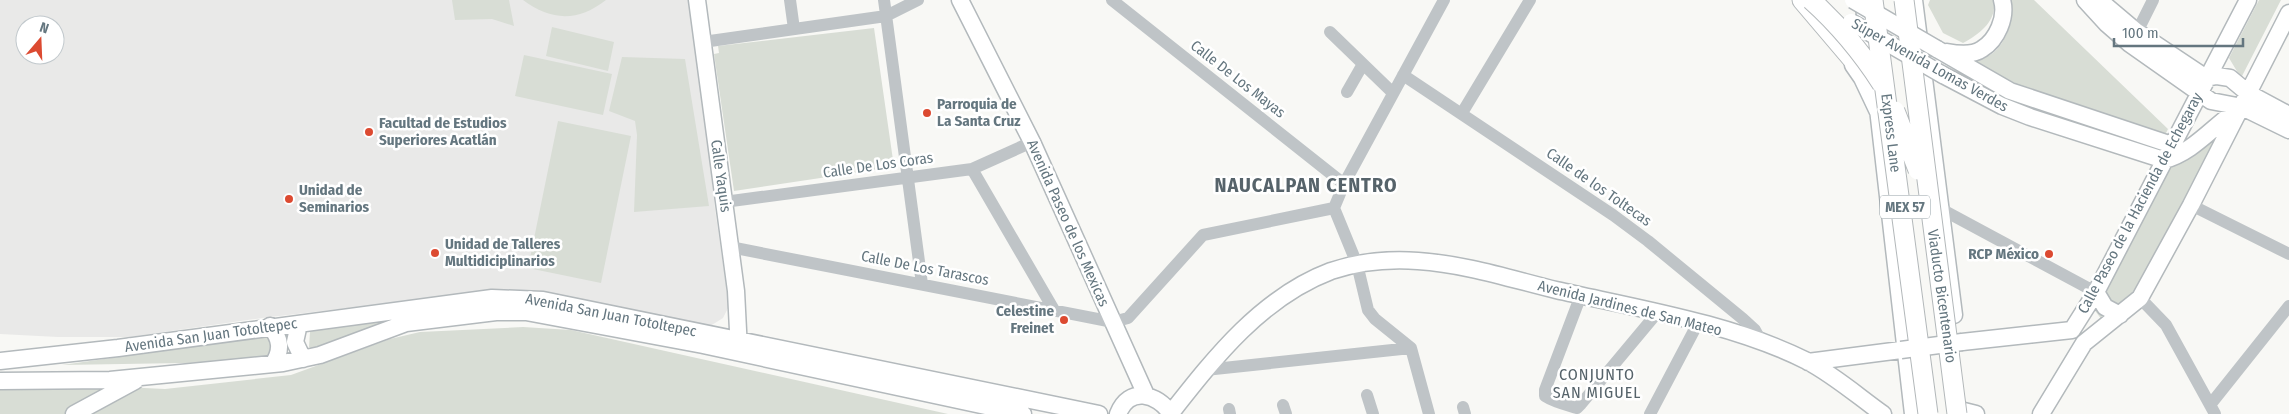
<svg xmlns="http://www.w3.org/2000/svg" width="2289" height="414" viewBox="0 0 2289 414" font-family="'Fira Sans Condensed',sans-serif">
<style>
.built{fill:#e9e9e8;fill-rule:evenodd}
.green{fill:#d8ddd5}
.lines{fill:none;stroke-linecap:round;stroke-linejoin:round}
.major-casing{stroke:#b3b9bc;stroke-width:19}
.highway-casing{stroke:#b3b8ba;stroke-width:21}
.minor{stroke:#bfc4c7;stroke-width:12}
.major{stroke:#fff;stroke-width:16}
.highway{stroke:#fff;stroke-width:19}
.major-bridge-casing{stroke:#b3b9bc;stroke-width:19;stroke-linecap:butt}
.highway-bridge-casing{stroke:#b3b8ba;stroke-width:21;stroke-linecap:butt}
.major-bridge{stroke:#fff;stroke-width:16}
.highway-bridge{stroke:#fff;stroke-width:19}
.poi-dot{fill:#dc4a31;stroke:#fff;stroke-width:2}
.labels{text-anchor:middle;stroke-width:5;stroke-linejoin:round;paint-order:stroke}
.shield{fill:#fff;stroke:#929fa5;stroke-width:1}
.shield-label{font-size:14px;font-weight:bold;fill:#64767f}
.street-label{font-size:15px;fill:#64767f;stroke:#fff}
.poi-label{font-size:15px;font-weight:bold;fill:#64767f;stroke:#fff;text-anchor:start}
.neighbourhood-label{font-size:16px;letter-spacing:1px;fill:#56636a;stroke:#fff}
.district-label{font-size:20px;font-weight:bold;letter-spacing:1px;fill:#56636a;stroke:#fff}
</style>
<rect width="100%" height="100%" fill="#f8f8f5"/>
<path class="built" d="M 0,0 L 692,0 L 715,209 L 729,306 L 723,318 L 707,328 L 485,292 L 262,318 L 129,337 L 58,337 L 0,334 ZM 25,25 L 55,25 L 55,55 L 25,55 Z"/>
<path class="green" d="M 452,0 L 509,0 L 514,26 L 492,19 L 455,20 Z
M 523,0 L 606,0 C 578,22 551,21 523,0 Z
M 1930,0 L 1994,0 C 1997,21 1980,34 1963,43 L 1943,33 L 1928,5 Z
M 2010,0 L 2034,0 L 2168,129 L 2165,135 L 2127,121 L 2108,118 L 2044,98 L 1984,69 L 1971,59 C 2001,63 2016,23 2010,0 Z
M 2259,0 L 2281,0 L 2241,78 L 2229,58 Z
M 552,27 L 614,42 L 608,71 L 546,56 Z
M 874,28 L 894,167 L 734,191 L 714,54 L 719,53 L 718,46 Z
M 524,55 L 612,74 L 603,115 L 515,96 Z
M 622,57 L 685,59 L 709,206 L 634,212 L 637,135 L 635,121 L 609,111 Z
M 558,121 L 631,136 L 601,283 L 528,268 Z
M 2218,138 L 2135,300 L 2105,324 L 2093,308 L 2167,169 Z
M 462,306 L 317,352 L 309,347 L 310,332 L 317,328 Z
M 523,327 L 571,330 L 948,414 L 0,414 L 0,381 L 165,389 L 291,375 L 390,339 L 420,332 Z
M 249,335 L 267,337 L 273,342 L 270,357 L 244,362 L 62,365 L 202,345 Z"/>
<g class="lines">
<g class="major-casing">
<path id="major" d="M 697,0 L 736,291 L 739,350
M 960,0 L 1032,142 L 1146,395
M 1863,0 L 1873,72
M 1914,0 L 1954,315
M 2085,0 L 2107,24 L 2130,44 L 2211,101 L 2242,107 L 2289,130
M 2099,0 L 2137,32 L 2206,78 L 2217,76 L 2230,78 L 2248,93 L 2289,115
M 1937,49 L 2010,91 L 2172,145
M 1947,52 C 1958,54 1972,56 1982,49 C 1997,40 2007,17 2002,0
M 1853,65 L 1862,78 L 1880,116
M 1943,75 L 2002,106 L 2030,117 L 2164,160 C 2193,153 2215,124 2240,108
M 1878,109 L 1913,414
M 2096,292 L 2105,307 L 2120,315
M 299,324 L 295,342 L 303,359
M 270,326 C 281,339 282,350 273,364
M 2072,330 L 2096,292 L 2248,0
M 1962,342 L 2072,330
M 0,361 L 118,348 L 492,298 L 543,300 L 1099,414
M 1808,362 L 1901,350
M 0,381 L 110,380 L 283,363 L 320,355 L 406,323 L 496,312 L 526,312 L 703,345 L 1023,414
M 1964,411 L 1976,414
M 1171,413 C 1215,357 1262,297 1331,271 C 1358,262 1390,259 1418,261 C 1465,264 1511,279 1556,290 C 1636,308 1734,324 1807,361 C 1834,375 1859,397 1883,414
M 74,414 L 135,381
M 1118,414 C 1129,386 1157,393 1171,414
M 2041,414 L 2084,343 L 2140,298 L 2191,205 L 2289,13"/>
</g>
<g class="highway-casing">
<path id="highway" d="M 1802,0 L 1864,73"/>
</g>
<path class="minor" d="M 790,0 L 794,29
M 884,0 L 922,284
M 1112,0 L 1344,184
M 1330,32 L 1393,93
M 2137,32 L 2153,0
M 703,42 L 886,16 L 918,0
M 1403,75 L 1613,215 L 1648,241 L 1743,319 L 1755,330 L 1762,343
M 1347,92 L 1363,64
M 1462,113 L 1530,0
M 972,169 L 1054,310
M 724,202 L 972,169 L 1032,142
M 2191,205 L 2289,254
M 1941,209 L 2088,288 L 2098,288
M 730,247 L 1113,322 L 1128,318 L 1203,235 L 1334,208
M 1581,295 L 1545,390 L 1545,396 C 1554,402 1567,405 1577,408 L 1581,404 L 1657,313
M 2140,298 L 2166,325 L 2215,414
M 1205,370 L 1411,348
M 1367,395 L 1373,414
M 1283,405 L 1286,414
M 2210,405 L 2289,306
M 1463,407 L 1465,414
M 1229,409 L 1230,414
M 1429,414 L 1411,348 L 1375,319 L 1368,310 L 1357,264 L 1334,208 L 1344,184 L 1444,0
M 1650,414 L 1698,323"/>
<use href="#major" class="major"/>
<use href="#highway" class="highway"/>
<g class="major-bridge-casing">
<path id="major-bridge" d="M 1853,0 L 1937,49
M 1851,22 L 1943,75
M 1901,350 L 1962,342"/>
</g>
<g class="highway-bridge-casing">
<path id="highway-bridge" d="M 1811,0 C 1839,25 1862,53 1882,84
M 1873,0 L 1928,414
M 1904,0 L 1957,414
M 1895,111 L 1918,170"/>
</g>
<use href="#major-bridge" class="major-bridge"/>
<use href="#highway-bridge" class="highway-bridge"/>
</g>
<g class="poi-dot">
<circle cx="927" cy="113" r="5"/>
<circle cx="369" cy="132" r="5"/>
<circle cx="289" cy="199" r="5"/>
<circle cx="435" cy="253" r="5"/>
<circle cx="2049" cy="254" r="5"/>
<circle cx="1064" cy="320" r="5"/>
</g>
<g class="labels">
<rect class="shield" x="1880" y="195.5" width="50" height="23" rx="4"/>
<g class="shield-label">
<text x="1905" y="212">MEX 57</text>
</g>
<g class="street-label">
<text transform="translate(1930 65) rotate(29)" y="5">Súper Avenida Lomas Verdes</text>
<text transform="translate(1238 79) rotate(38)" y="5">Calle De Los Mayas</text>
<text transform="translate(1891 133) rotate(83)" y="5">Express Lane</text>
<text transform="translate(878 165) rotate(-8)" y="5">Calle De Los Coras</text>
<text transform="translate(721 176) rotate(82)" y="5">Calle Yaquis</text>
<text transform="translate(1599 187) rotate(35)" y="5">Calle de los Toltecas</text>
<text transform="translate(2140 203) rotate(-62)" y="5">Calle Paseo de la Hacienda de Echegaray</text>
<text transform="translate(1068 223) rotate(66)" y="5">Avenida Paseo de los Mexicas</text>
<text transform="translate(925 268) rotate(11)" y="5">Calle De Los Tarascos</text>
<text transform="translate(1942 296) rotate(82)" y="5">Viaducto Bicentenario</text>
<text transform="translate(1630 308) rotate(14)" y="5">Avenida Jardines de San Mateo</text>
<text transform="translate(611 315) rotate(11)" y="5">Avenida San Juan Totoltepec</text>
<text transform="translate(211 335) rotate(-8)" y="5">Avenida San Juan Totoltepec</text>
</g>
<g class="poi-label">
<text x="937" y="109">Parroquia de<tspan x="937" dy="17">La Santa Cruz</tspan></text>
<text x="379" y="128">Facultad de Estudios<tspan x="379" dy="17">Superiores Acatlán</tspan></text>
<text x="299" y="195">Unidad de<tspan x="299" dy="17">Seminarios</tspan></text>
<text x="445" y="249">Unidad de Talleres<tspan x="445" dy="17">Multidiciplinarios</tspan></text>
<text x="2039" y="259" text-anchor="end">RCP México</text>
<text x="1054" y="316" text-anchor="end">Celestine<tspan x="1054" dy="17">Freinet</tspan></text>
</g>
<g class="neighbourhood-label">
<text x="1597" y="380">CONJUNTO<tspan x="1597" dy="18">SAN MIGUEL</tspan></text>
</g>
<g class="district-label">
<text x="1306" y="192">NAUCALPAN CENTRO</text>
</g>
</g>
<g transform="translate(40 40) rotate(19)"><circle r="24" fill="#ffffff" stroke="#c1c8cc"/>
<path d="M0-4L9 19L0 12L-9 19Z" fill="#dc4a31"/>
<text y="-8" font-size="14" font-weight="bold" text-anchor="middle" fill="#64767f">N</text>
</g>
<path d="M2114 38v8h129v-8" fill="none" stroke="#64767f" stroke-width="2.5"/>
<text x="2122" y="38" font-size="15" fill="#64767f" stroke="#ffffff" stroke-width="4" paint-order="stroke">100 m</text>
</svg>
